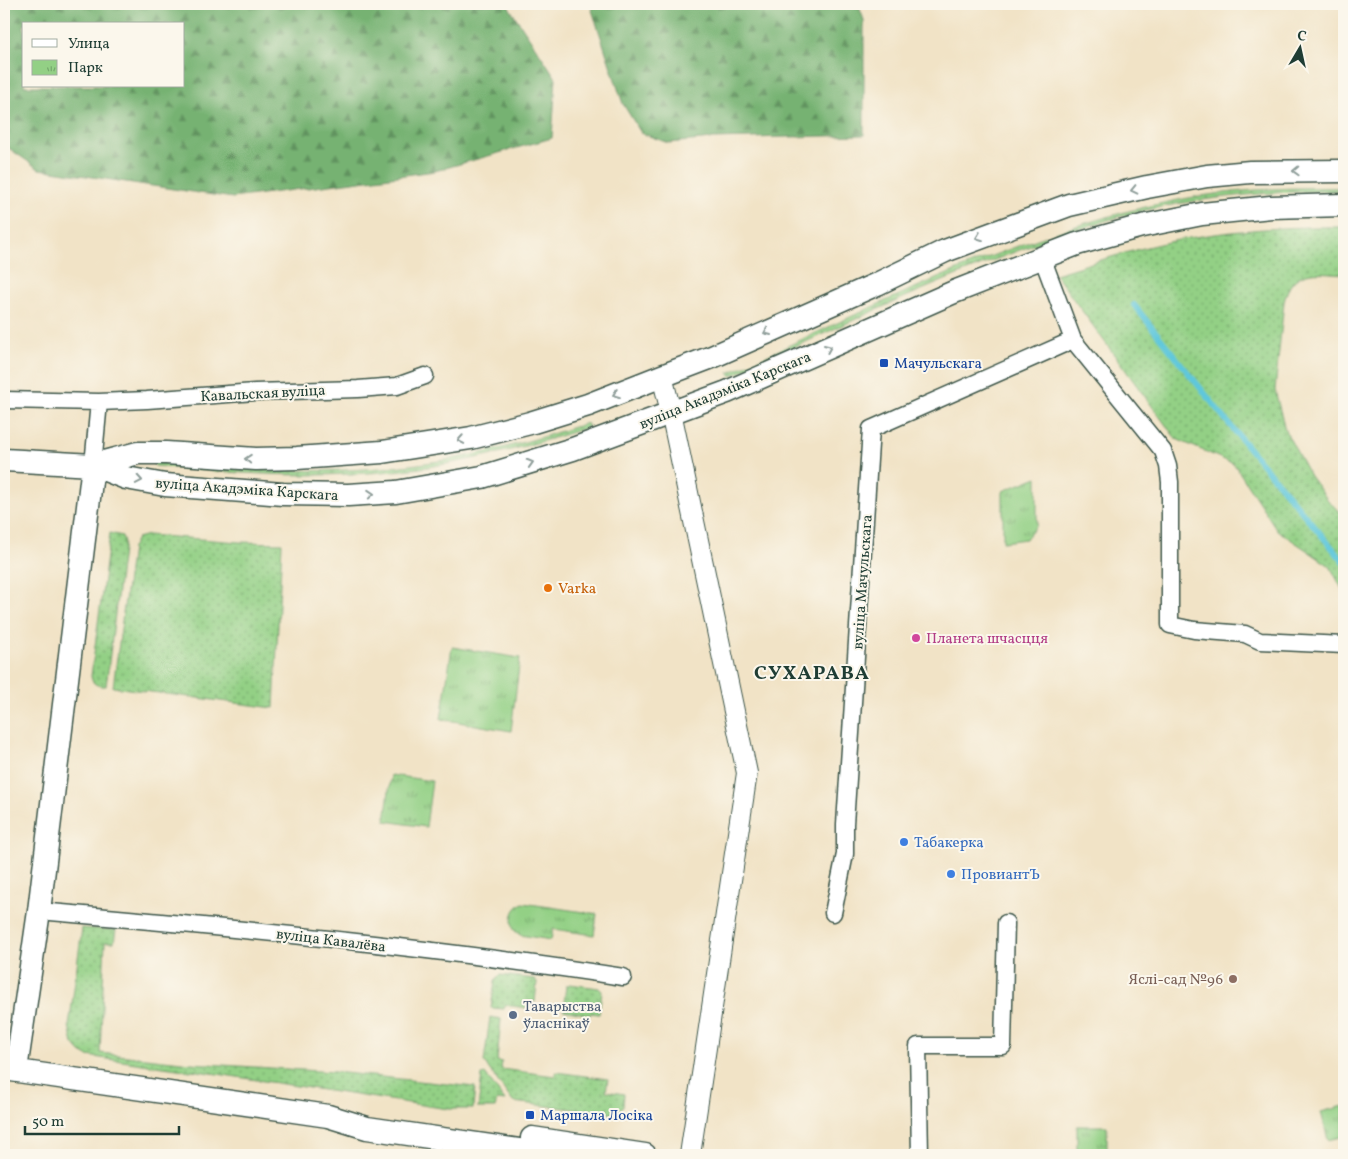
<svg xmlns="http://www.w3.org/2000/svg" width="1348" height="1159" viewBox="0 0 1348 1159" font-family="Vollkorn,serif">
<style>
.grass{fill:url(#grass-dots);stroke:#59865c}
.forest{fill:url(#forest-firs);stroke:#4a7853;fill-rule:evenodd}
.park{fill:url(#park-tufts);stroke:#59865c}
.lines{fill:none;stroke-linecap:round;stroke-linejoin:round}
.stream{stroke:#5fc7db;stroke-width:6}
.minor-casing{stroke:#3e564a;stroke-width:19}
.tertiary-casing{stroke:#3e564a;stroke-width:22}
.secondary-casing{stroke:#3e564a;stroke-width:25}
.minor{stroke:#fff;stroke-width:16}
.tertiary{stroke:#fff;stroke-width:20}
.secondary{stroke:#fff;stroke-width:22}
.oneway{stroke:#8f9e9a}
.transit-dot{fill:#1a4fb4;stroke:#fbf7ec;stroke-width:2}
.food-dot{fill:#e8710a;stroke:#fbf7ec;stroke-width:2}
.hotel-dot{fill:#d1479c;stroke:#fbf7ec;stroke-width:2}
.shop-dot{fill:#3f7fe0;stroke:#fbf7ec;stroke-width:2}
.education-dot{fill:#8d6e63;stroke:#fbf7ec;stroke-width:2}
.service-dot{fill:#5c6f8a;stroke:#fbf7ec;stroke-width:2}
.labels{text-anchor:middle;stroke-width:4;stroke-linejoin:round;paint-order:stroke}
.transit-label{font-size:15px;fill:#164399;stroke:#fbf7ec;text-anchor:start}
.street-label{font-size:15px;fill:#1f3d34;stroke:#fbf7ec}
.food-label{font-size:15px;fill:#c56008;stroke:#fbf7ec;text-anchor:start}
.hotel-label{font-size:15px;fill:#b23c85;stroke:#fbf7ec;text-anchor:start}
.shop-label{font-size:15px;fill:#366cbe;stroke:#fbf7ec;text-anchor:start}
.education-label{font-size:15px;fill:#785e54;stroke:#fbf7ec;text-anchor:end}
.service-label{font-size:15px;fill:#4e5e75;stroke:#fbf7ec;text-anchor:start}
.district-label{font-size:20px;font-weight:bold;letter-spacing:1px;fill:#1f3d34;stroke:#fbf7ec}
</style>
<defs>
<pattern id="grass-dots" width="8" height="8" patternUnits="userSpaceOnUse" patternTransform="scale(1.25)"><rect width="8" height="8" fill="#93d085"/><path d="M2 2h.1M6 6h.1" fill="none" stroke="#77aa6e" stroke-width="1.8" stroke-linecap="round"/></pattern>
<pattern id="forest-firs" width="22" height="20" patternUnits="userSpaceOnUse" patternTransform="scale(1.25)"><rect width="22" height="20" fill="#76b272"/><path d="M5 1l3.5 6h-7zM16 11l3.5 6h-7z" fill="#60925e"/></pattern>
<pattern id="park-tufts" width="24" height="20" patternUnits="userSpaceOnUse" patternTransform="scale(1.25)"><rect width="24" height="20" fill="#93d085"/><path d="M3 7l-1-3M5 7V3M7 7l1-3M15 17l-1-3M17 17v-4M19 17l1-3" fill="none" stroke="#77aa6e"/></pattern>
</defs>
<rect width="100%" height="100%" fill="#fbf7ec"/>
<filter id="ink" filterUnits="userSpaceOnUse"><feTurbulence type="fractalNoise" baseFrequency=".02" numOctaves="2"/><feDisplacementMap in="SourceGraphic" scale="10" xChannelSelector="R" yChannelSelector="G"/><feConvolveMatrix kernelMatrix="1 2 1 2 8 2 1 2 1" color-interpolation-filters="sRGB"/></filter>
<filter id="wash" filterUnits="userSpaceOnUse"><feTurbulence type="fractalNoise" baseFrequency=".0096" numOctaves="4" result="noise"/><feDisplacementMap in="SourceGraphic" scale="20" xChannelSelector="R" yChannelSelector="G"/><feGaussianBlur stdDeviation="1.12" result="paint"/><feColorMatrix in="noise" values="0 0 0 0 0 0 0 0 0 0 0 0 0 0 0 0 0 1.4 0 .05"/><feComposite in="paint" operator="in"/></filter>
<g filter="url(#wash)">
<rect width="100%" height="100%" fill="#f1e3c6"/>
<path class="grass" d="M 1344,188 L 1344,191 C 1275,191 1206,196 1138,212 C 1086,225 1036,243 987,263 C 900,297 816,338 731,376 L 729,373 C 879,305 1038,222 1201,196 C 1248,189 1297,187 1344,188 Z
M 1344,227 L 1344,274 C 1315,272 1292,267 1284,302 L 1275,390 L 1285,430 L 1310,476 L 1327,499 L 1344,517 L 1344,593 L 1330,566 L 1277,530 L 1234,464 L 1176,439 L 1055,274 C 1085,265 1116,255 1147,247 C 1210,231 1279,226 1344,227 Z
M 587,423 L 589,427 C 536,444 482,459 427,467 C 337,480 245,475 155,466 L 152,463 L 153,462 C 244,470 335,476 426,463 C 480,456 535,440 587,423 Z
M 110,533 L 122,536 L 124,542 L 106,686 C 98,686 92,685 91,676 Z
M 148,535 L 239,542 L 282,543 L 274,708 L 113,687 L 132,548 L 137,538 Z
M 82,928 L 116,930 L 114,942 L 105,942 L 100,1053 L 191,1063 L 335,1072 L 475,1087 L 473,1109 L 448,1109 L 191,1070 L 191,1071 L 87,1056 L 80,1052 L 73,1044 L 69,1026 Z
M 500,975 L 535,979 L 537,983 L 535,1002 L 528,1001 L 527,1008 L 505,1005 L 504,1009 L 491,1008 L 495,981 Z
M 570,984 L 599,988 L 602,991 L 599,1014 L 591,1013 L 590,1015 L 563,1010 L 566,986 Z
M 490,1017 L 501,1019 L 497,1061 L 502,1062 L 501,1069 L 555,1076 L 556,1072 L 608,1079 L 606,1091 L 624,1094 L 623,1107 L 615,1114 L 513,1102 L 484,1062 Z
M 485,1074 L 505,1101 L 497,1100 L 495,1108 L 478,1108 L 482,1075 Z"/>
<path class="forest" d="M 4,4 L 507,4 L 556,78 L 552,138 L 435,171 L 233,198 L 39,169 L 4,145 ZM 24,24 L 184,24 L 184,86 L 24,86 Z
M 590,4 L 858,4 L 864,20 L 864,135 L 713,139 L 668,143 L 641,133 L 623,104 Z"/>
<path class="park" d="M 1037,477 L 1037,525 L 1026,539 L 1003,542 L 1003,491 Z
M 452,647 L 520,658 L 511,731 L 441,719 Z
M 391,775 L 432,781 L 426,827 L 385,821 Z
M 523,903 L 597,914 L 594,935 L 553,929 L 551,940 L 520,935 L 514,930 C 510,920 512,908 523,903 Z
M 1344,1106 L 1344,1136 L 1328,1140 L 1321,1112 Z
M 1077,1126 L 1107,1126 L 1107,1155 L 1077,1155 Z"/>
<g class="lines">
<path class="stream" d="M 1134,305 L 1242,440 L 1344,562"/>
</g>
</g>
<g filter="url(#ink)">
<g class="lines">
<g class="minor-casing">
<path id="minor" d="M 1042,257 L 1073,340 L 1163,451 L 1168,466 L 1170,482 L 1170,625 L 1194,630 L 1245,634 L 1260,641 L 1344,645
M 4,400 L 99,402 L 147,400 L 255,392 L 358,389 L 397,386 L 425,376
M 93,465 L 99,402
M 39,911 C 234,928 429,947 623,977
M 833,913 L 845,854 L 845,824 L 871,429 L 1073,340
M 920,1155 L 918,1046 L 1003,1046 L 1006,923"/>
</g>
<g class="tertiary-casing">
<path id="tertiary" d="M 662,376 L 671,412 L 747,773 L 690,1155"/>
</g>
<g class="secondary-casing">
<path id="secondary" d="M 4,460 L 93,465 L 138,453 L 166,453 L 256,459 L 297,458 L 382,452 L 471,438 L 530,423 L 588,405 L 662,376 L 712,357 L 877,284 L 945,251 L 1069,205 L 1147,187 L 1207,176 L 1250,172 L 1344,171
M 93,465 L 126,478 L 165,485 L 283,494 L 348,495 L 396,492 L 482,477 L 573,449 L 727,392 L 954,292 L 1077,244 L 1142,226 L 1202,214 L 1271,207 L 1344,205
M 4,1069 L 328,1116 L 367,1128 L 554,1155
M 16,1070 L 39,911 L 93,465
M 532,1138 L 645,1155"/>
</g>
<use href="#minor" class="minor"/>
<use href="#tertiary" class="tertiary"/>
<use href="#secondary" class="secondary"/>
</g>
<defs><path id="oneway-chevron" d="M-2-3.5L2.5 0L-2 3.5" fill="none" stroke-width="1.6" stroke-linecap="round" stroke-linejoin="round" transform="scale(1.25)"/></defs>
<g class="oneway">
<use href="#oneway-chevron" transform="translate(1296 171) rotate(178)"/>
<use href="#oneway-chevron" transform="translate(1134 190) rotate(167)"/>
<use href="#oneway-chevron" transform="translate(979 237) rotate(159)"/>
<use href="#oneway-chevron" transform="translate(767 332) rotate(156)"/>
<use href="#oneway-chevron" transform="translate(828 348) rotate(-23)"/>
<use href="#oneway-chevron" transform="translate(616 394) rotate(159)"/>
<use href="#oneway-chevron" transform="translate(461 440) rotate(170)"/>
<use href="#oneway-chevron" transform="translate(248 459) rotate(-176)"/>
<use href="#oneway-chevron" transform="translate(530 463) rotate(-17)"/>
<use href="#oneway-chevron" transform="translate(139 480) rotate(10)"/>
<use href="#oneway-chevron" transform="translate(371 494) rotate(-4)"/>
</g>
</g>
<g class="transit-dot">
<rect x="879" y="358" width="10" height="10" rx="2.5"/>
<rect x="525" y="1110" width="10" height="10" rx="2.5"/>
</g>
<circle class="food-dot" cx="548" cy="588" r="5"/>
<circle class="hotel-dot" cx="916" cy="638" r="5"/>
<g class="shop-dot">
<circle cx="904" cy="842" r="5"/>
<circle cx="951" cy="874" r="5"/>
</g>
<circle class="education-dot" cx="1233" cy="979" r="5"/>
<circle class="service-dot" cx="513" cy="1015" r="5"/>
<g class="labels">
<g class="transit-label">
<text x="894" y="368">Мачульскага</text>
<text x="540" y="1120">Маршала Лосіка</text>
</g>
<g class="street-label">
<text transform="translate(725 390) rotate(-22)" y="5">вуліца Акадэміка Карскага</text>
<text transform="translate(263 393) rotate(-3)" y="5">Кавальская вуліца</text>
<text transform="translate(247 489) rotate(4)" y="5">вуліца Акадэміка Карскага</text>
<text transform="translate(862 582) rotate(-86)" y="5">вуліца Мачульскага</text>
<text transform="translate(331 940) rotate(7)" y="5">вуліца Кавалёва</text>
</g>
<g class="food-label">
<text x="558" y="593">Varka</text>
</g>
<g class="hotel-label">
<text x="926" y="643">Планета шчасцця</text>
</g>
<g class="shop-label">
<text x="914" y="847">Табакерка</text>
<text x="961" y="879">ПровиантЪ</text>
</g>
<g class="education-label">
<text x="1223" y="984">Яслі-сад №96</text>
</g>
<g class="service-label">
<text x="523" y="1011">Таварыства<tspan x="523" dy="17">ўласнікаў</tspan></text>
</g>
<g class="district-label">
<text x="812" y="679">СУХАРАВА</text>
</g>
</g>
<rect width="1348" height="1159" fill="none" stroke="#fbf7ec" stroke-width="20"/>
<rect x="22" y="22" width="162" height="65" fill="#fbf7ec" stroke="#a3ada2"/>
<rect x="32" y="39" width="25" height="8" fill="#ffffff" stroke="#a3ada2"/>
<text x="68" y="48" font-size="15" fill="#1f3d34">Улица</text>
<rect x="32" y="60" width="25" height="15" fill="url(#park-tufts)" stroke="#a3ada2"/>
<text x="68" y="72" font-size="15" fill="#1f3d34">Парк</text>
<g transform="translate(1300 48) rotate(9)" stroke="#fbf7ec" stroke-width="4" paint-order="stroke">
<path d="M0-4L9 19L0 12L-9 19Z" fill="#1f3d34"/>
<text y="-8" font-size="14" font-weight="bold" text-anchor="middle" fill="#1f3d34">С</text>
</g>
<path d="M25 1126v8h154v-8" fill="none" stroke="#1f3d34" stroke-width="2.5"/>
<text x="32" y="1126" font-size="15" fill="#1f3d34" stroke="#fbf7ec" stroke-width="4" paint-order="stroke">50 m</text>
</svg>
